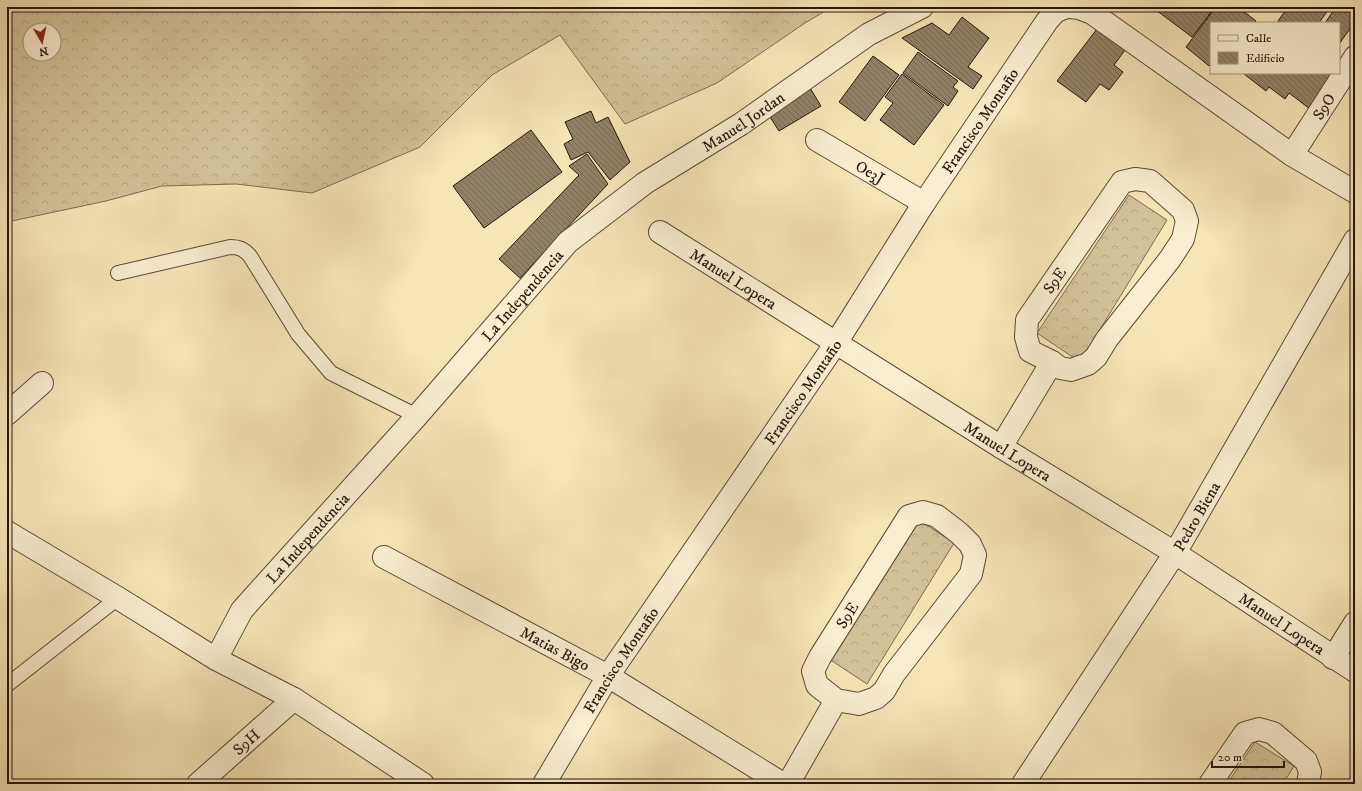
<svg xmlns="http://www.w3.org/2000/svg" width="1362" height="791" viewBox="0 0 1362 791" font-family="'IM FELL DW Pica',serif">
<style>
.forest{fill:url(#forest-crowns);stroke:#7e6b53;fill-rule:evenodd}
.building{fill:url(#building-back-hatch);stroke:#27150c}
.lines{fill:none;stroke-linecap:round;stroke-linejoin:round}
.service-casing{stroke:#5b4937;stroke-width:16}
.minor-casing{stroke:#5b4937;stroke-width:24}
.service{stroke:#faedd0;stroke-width:14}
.minor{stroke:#faedd0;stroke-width:22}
.labels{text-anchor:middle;stroke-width:3;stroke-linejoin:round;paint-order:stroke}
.street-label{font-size:16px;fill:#27150c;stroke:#faedd0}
</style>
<defs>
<pattern id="forest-crowns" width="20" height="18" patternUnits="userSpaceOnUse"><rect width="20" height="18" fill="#d4c19a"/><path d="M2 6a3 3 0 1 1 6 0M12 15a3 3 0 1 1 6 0" fill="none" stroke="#b6a584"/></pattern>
<pattern id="building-back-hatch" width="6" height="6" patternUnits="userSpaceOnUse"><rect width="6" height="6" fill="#938165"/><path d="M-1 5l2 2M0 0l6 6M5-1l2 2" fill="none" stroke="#786852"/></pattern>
</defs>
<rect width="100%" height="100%" fill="#f7e4b7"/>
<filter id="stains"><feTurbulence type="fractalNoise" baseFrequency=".005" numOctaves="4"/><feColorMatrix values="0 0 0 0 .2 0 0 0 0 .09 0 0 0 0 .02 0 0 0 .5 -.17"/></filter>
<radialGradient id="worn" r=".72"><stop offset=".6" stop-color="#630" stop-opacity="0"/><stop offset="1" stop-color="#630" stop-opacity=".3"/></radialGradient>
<path class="forest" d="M 7,7 L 832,7 L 805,23 L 717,83 L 625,124 L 560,35 L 492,75 L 420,147 L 312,193 L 236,184 L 162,186 L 106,201 L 7,222 ZM 30,30 L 54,30 L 54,54 L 30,54 Z
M 1129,195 L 1167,220 L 1080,362 L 1037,333 Z
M 916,518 L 954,543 L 867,684 L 823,655 Z
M 1255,742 L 1294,766 L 1283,784 L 1227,784 Z"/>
<path class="building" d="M 1158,7 L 1215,7 L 1192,37 L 1156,10 Z
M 1216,7 L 1238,7 L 1256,21 L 1254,23 L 1211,23 L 1211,63 L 1209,66 L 1186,47 Z
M 1288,7 L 1330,7 L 1319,23 L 1281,23 L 1278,21 Z
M 1336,7 L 1345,7 L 1355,14 L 1355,22 L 1339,44 L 1339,23 L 1325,23 Z
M 962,17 L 989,38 L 968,67 L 982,76 L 973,89 L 902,38 L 932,23 L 949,35 Z
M 1097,29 L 1125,50 L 1114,65 L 1123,72 L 1109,90 L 1100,84 L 1086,102 L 1057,81 Z
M 918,52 L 958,81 L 953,87 L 958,91 L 948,106 L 903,73 Z
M 873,56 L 899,75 L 865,121 L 839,102 Z
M 1245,73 L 1335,73 L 1310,109 L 1289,93 L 1285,99 L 1269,87 L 1266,91 L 1244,74 Z
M 902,74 L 944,105 L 914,145 L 880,120 L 893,103 L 885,97 Z
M 810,88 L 821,106 L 779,131 L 768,114 Z
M 591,111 L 596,123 L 608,117 L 630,162 L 610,180 L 588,152 L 571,160 L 564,144 L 573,139 L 565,122 Z
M 531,130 L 562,172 L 484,228 L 453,186 Z
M 587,154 L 608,184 L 520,278 L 499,259 L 579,175 L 569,166 Z"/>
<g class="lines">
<g class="service-casing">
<path id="service" d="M 118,273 L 230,247 C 239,247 244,249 250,256 L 298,334 L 331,373 L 417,416
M 7,685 L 118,598"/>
</g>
<g class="minor-casing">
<g id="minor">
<path d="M 1070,7 L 1079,8 L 1092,13 L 1292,155 L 1355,192"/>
<path id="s1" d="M 817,140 L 924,203"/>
<path id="s2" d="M 1292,155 L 1355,57"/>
<path d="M 1135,179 L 1150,181 L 1183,210 L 1187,221 L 1183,239 L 1170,259 L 1107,339 L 1096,357 L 1088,364 L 1071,370 L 1060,368 L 1052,362 L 1030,351 L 1026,337 L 1027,320 L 1122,182 Z"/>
<path id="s3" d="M 660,232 L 1001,447 L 1175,553 L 1355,671"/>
<path d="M 7,414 L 42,383"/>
<path d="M 1001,447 L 1052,362"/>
<path d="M 7,532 L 118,598 L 216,659"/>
<path id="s4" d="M 384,557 L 608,676 L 783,784"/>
<path d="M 1333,658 L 1355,623"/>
<path id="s5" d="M 198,784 L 294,699"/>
<path id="s6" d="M 423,784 L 294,699 L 216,659 L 242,610 L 417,416 L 568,242 L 645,183 L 741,124 L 869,34 L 922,7"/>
<path id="s7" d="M 544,784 L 608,676 L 836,343 L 924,203 L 1047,21 L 1056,11 L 1067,7"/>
<path id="s8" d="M 788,784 L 836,700 L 817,685 L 813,671 L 820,657 L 909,516 L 923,512 L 937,516 L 959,533 L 970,544 L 975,555 L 971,574 L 894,674 L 884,691 L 876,698 L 859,704 L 836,700"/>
<path id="s9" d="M 1023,784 L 1175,553 L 1355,240"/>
<path d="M 1210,784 L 1245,733 L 1259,729 L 1273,733 L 1306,761 L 1310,772 L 1308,784"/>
</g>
</g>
<use href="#service" class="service"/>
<use href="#minor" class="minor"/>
</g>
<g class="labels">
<g class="street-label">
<text dy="6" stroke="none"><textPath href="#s2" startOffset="58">S9O</textPath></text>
<text dy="6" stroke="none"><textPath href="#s6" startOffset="1002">Manuel Jordan</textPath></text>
<text dy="6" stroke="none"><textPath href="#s7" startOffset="794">Francisco Montaño</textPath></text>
<text dy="6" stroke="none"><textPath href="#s1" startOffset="62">Oe3J</textPath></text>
<text dy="6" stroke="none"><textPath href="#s3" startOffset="87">Manuel Lopera</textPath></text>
<text transform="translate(1054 280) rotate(-55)" y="6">S9E</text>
<text dy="6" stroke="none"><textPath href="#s6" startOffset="719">La Independencia</textPath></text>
<text dy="6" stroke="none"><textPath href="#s7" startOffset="470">Francisco Montaño</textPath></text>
<text dy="6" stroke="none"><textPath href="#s3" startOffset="411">Manuel Lopera</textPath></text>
<text dy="6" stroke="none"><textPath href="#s9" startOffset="319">Pedro Biena</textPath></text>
<text dy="6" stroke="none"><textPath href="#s6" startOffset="395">La Independencia</textPath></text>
<text dy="6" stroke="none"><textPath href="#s8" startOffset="201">S9E</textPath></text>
<text dy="6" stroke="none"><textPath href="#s3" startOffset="735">Manuel Lopera</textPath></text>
<text dy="6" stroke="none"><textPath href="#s4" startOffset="194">Matias Bigo</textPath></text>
<text dy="6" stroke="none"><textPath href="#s7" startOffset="146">Francisco Montaño</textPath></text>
<text dy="6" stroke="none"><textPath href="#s5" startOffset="64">S9H</textPath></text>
</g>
</g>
<rect width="1362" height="791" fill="none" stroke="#f7e4b7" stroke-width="24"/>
<rect x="8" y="8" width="1346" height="775" fill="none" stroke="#27150c" stroke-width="2"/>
<rect x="12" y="12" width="1338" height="767" fill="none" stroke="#27150c"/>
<rect x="1210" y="22" width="130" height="52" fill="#faedd0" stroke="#a69782"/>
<rect x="1218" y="35" width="20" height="6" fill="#faedd0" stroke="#a69782"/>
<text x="1246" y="42" font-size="12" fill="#27150c">Calle</text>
<rect x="1218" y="52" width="20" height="12" fill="url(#building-back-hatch)" stroke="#a69782"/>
<text x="1246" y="62" font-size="12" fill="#27150c">Edificio</text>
<g transform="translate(42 42) rotate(171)"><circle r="19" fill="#faedd0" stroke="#a69782"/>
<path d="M0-3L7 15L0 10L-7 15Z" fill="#8f2418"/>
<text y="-6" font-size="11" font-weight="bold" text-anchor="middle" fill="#27150c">N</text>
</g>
<path d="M1212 761v6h72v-6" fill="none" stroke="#27150c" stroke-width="2"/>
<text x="1218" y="761" font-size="12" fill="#27150c" stroke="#faedd0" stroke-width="3" paint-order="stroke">20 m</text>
<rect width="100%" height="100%" filter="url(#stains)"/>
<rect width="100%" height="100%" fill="url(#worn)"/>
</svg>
